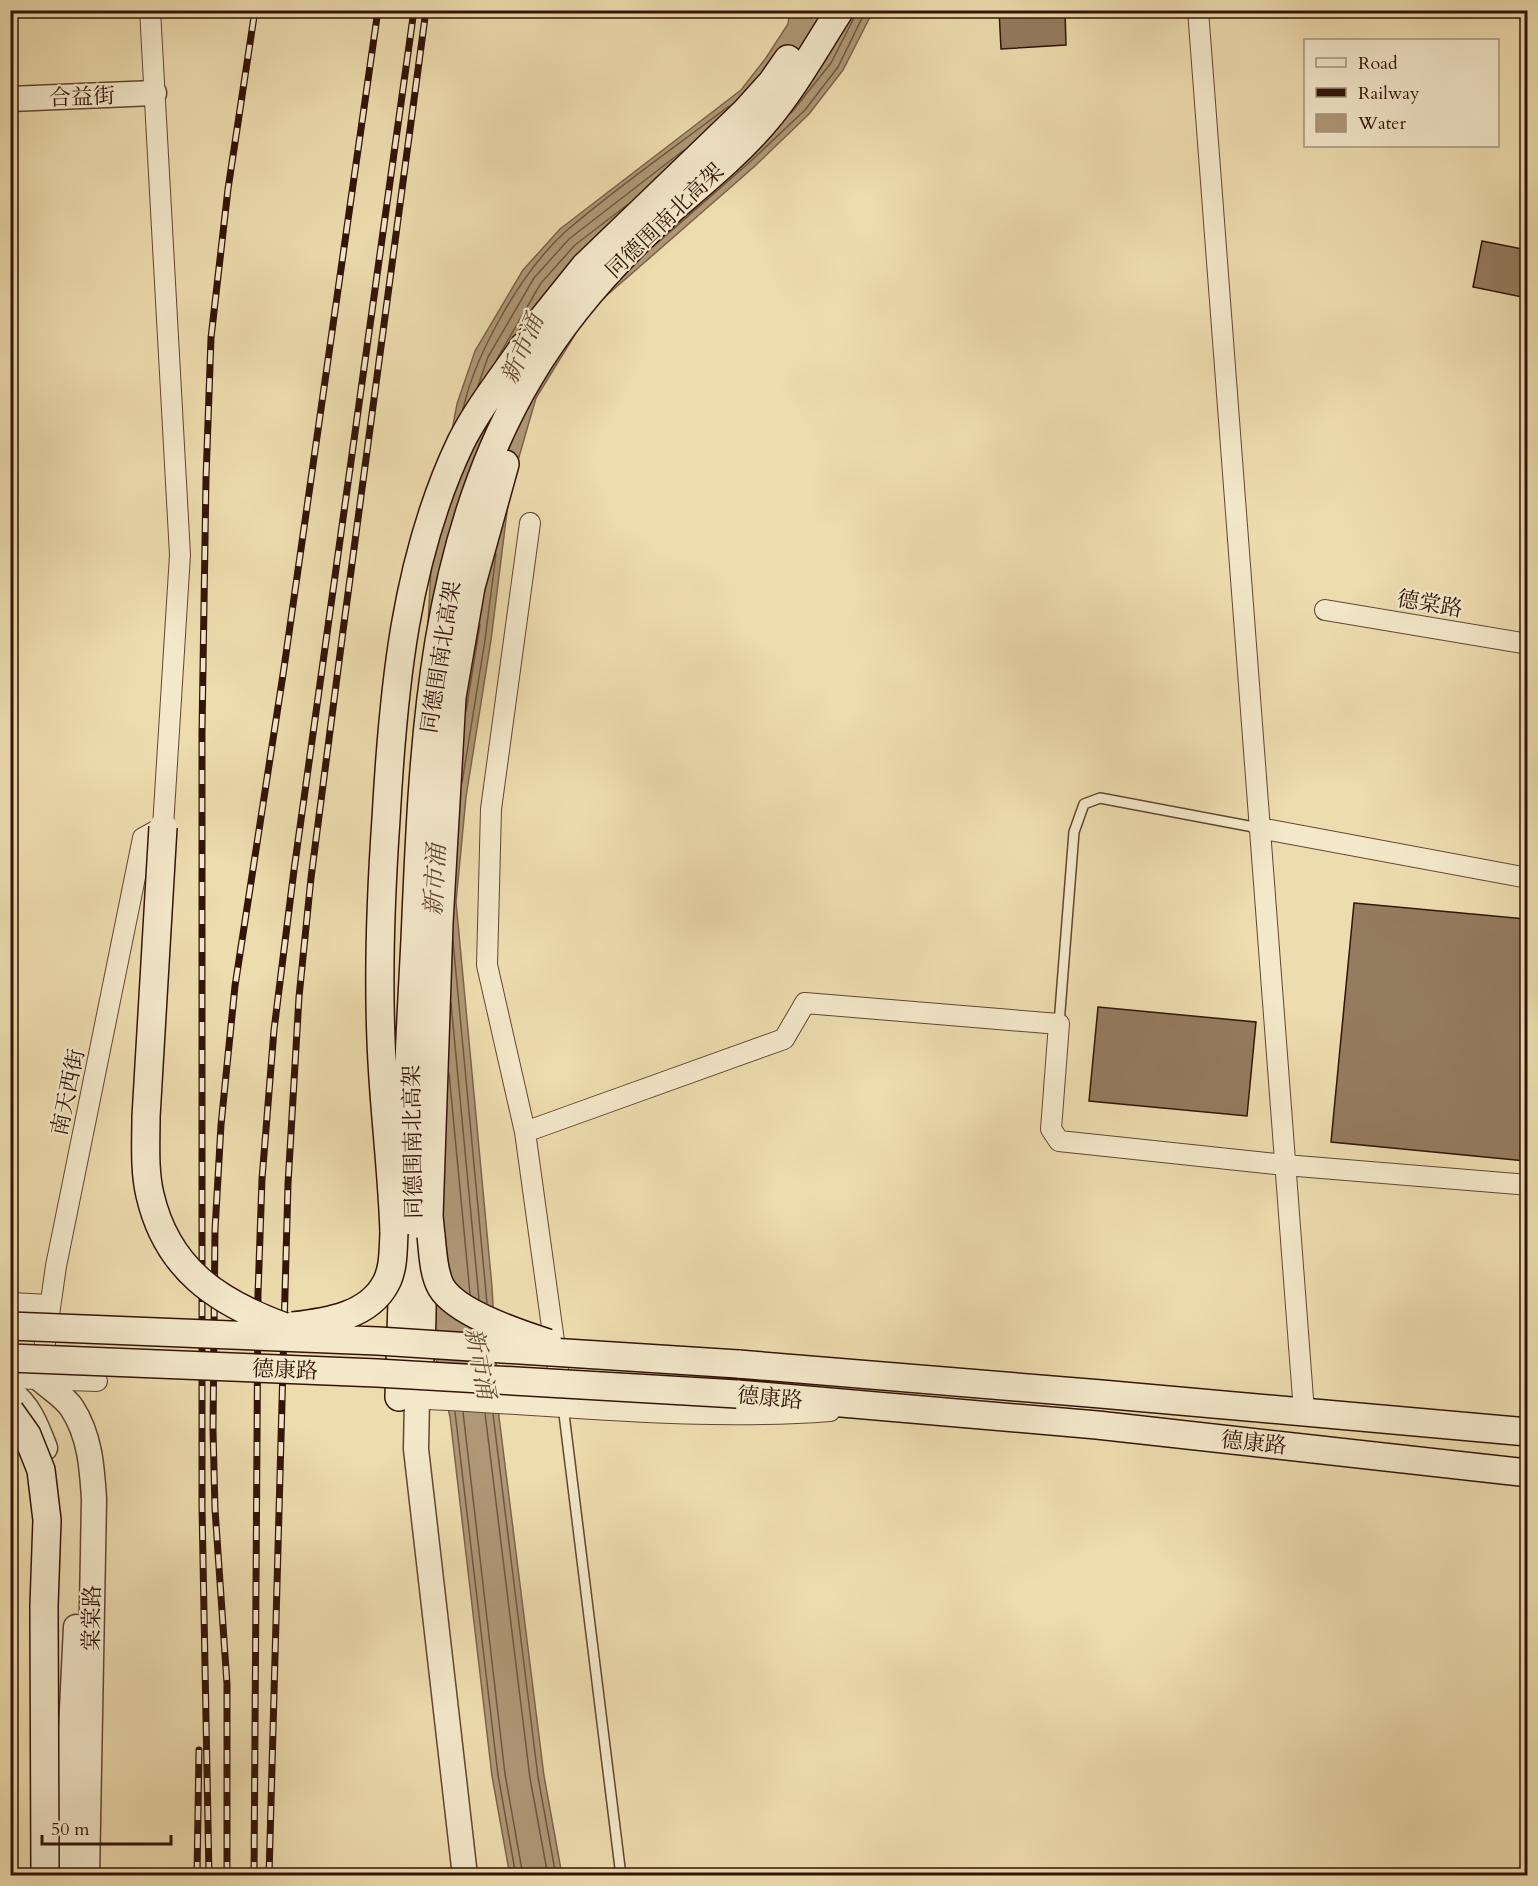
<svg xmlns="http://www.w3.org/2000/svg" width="1538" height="1886" viewBox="0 0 1538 1886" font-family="Cardo,'Noto Serif SC',serif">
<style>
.water{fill:#ae9876;stroke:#7d634a;stroke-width:1.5}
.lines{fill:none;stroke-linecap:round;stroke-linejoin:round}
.shore{stroke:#705640;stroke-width:1.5}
.building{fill:#947c5f;stroke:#331409;stroke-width:1.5}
.service-casing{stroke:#624632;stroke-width:12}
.minor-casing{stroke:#624632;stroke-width:22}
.tertiary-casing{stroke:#624632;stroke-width:27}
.secondary-casing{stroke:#331409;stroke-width:30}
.service{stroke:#f3e8ca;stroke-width:9}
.minor{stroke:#f3e8ca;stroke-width:20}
.tertiary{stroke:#f3e8ca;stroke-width:24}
.secondary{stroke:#f3e8ca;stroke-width:27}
.rail-casing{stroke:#331409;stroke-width:7}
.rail{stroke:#f3e8ca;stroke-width:4.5;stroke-dasharray:14;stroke-linecap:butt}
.secondary-bridge-casing{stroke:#331409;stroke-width:30;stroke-linecap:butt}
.secondary-bridge{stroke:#f3e8ca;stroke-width:27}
.labels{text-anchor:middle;stroke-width:4.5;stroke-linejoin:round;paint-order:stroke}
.street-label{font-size:22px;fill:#331409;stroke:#f3e8ca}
.water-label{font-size:24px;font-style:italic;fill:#644935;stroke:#f3e8ca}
</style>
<rect width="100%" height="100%" fill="#eddcae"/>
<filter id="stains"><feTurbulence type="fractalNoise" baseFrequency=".00333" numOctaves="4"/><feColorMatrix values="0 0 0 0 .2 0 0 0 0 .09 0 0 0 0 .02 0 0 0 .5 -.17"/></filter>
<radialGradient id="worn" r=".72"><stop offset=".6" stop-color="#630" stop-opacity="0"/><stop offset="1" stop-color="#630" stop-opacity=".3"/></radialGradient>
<path class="water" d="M 790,11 L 873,11 L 843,70 L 809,114 L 755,166 L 590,310 L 536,398 L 510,488 L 491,640 L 466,797 L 456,902 L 492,1287 L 499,1417 L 544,1776 L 562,1875 L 510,1876 L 492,1776 L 450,1417 L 426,1315 L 409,982 L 433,531 L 457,404 L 475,351 L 523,270 L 560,229 L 741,90 L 766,58 L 788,24 Z"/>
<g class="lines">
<path class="shore" d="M 791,113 L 831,63 L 858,10
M 654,246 L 751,161 L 805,110 L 838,67 L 866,10
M 497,359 L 541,283 L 575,245 L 627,205
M 478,386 L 488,357 L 534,278 L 569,239 L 684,150
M 463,409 C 476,352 522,271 565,232 C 617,187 674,148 729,106
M 466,711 L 480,625
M 462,783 L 485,640 L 496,554
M 453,941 L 487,1303
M 451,1003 L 479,1299
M 449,1073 L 470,1294
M 455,1412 L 498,1775 L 516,1876
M 463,1412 L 505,1774 L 523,1876
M 485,1413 L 530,1778 L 548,1876
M 493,1414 L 538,1777 L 556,1876"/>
</g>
<path class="building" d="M 999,10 L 1065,10 L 1066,45 L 1001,49 Z
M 1482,241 L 1527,250 L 1527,298 L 1473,287 Z
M 1354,903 L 1527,919 L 1527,1161 L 1331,1142 Z
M 1098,1007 L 1256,1022 L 1247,1116 L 1089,1101 Z"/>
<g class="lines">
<g class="service-casing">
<path id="service" d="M 1059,1024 L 1074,832 L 1084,804 L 1100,798 L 1259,828
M 563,1406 L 621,1876"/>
</g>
<g class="minor-casing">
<path id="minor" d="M 1198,10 L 1304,1412
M 530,523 L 491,809 L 487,965 L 525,1132 L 563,1406
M 1325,610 L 1528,644
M 1259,828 L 1528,878
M 525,1132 L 784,1039 L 805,1003 L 1059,1024 L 1051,1129 L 1059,1141 L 1285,1165 L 1528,1185
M 10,1303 L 50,1305
M 41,1371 L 56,1266 L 143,838 L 163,827 L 180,555 L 150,10
M 10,1378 L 97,1381
M 404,1398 C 546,1403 688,1422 830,1411"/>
</g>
<g class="tertiary-casing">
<path id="tertiary" d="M 10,99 L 154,93
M 40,1379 C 50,1388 65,1397 72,1408 C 90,1436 92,1467 94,1499 L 87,1876
M 10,1392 C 29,1405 37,1427 45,1448
M 417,1399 L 416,1449 L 465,1876
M 64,1876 L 76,1627"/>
</g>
<g class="secondary-casing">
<path id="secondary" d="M 519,363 L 540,322 L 585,266 L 745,112 L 772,82 L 788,59
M 394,1233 C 392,1168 383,1104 381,1040 C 378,966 381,892 386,819 C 393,691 405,559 461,442 C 478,408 503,377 524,346
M 431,1236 L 429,1216 L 439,923 L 452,697 L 471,587 L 505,464
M 738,1364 L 1101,1394 L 1528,1432
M 737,1394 L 1097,1425 L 1528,1473
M 399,1397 L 402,1301 L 401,1243
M 417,1399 C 420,1358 424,1317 421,1276 C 419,1246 411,1216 409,1185 C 405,1104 411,1021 415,940 C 423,750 429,545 530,376 C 568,312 618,257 673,208 C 704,181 736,155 763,124 C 793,89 815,49 840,10"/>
</g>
<use href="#service" class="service"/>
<use href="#minor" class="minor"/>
<use href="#tertiary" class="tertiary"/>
<use href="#secondary" class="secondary"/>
<g class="rail-casing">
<path id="rail" d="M 197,1876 L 199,1750
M 209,1876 L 202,1507 L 202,732 L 206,478 L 211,338 L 228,189 L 255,10
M 227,1876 L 227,1684 L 215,1509 L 213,1430 L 215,1230 L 221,1125 L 235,986 L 284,668 L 378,10
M 254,1876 L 258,1294 L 262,1179 L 274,1030 L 294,870 L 414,10
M 269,1876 L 288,1184 L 299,997 L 311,878 L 343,631 L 426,10"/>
</g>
<use href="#rail" class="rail"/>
<g class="secondary-bridge-casing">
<path id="secondary-bridge" d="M 163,827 L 146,1117 C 146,1142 144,1170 150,1195 C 167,1269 217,1302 285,1327
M 431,1236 C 433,1252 433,1272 441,1287 C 456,1313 520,1334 548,1343
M 10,1326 L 378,1341 L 738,1364
M 293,1326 C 327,1322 369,1316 386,1283 C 394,1268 393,1249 394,1233
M 10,1358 L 377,1373 L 737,1394
M 10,1411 L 27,1435 L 41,1470 L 47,1520 L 44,1606 L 45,1876"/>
</g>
<use href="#secondary-bridge" class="secondary-bridge"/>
</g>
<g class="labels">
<g class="street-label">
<text transform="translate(82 96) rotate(-2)" y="8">合益街</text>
<text transform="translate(664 220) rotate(-44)" y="8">同德围南北高架</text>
<text transform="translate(1430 603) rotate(10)" y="8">德棠路</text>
<text transform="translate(440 657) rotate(-81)" y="8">同德围南北高架</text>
<text transform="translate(67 1092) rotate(-78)" y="8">南天西街</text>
<text transform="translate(412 1142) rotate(-91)" y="8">同德围南北高架</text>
<text transform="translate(285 1369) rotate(2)" y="8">德康路</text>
<text transform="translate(770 1397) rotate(5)" y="8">德康路</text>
<text transform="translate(1254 1442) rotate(6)" y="8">德康路</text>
<text transform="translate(91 1618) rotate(-89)" y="8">棠棠路</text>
</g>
<g class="water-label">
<text transform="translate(522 349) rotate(-67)" y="8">新市涌</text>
<text transform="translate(435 880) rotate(-87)" y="8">新市涌</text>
<text transform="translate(480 1363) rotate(79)" y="8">新市涌</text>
</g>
</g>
<rect width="1538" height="1886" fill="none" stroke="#eddcae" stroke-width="36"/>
<rect x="12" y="12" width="1514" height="1862" fill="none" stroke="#331409" stroke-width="3"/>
<rect x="18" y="18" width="1502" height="1850" fill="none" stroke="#331409" stroke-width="1.5"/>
<rect x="1304" y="39" width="195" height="108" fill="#f3e8ca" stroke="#a6937d" stroke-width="1.5"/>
<rect x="1316" y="58" width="30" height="9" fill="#f3e8ca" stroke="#a6937d" stroke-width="1.5"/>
<text x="1358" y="69" font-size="18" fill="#331409">Road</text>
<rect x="1316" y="88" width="30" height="9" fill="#331409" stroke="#a6937d" stroke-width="1.5"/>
<text x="1358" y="99" font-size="18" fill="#331409">Railway</text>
<rect x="1316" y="114" width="30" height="18" fill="#ae9876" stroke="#a6937d" stroke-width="1.5"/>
<text x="1358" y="129" font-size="18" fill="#331409">Water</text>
<path d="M42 1835v9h129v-9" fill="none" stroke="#331409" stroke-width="3"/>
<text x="51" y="1835" font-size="18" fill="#331409" stroke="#f3e8ca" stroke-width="4.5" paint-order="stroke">50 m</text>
<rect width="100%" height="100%" filter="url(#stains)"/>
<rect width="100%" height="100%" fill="url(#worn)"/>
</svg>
